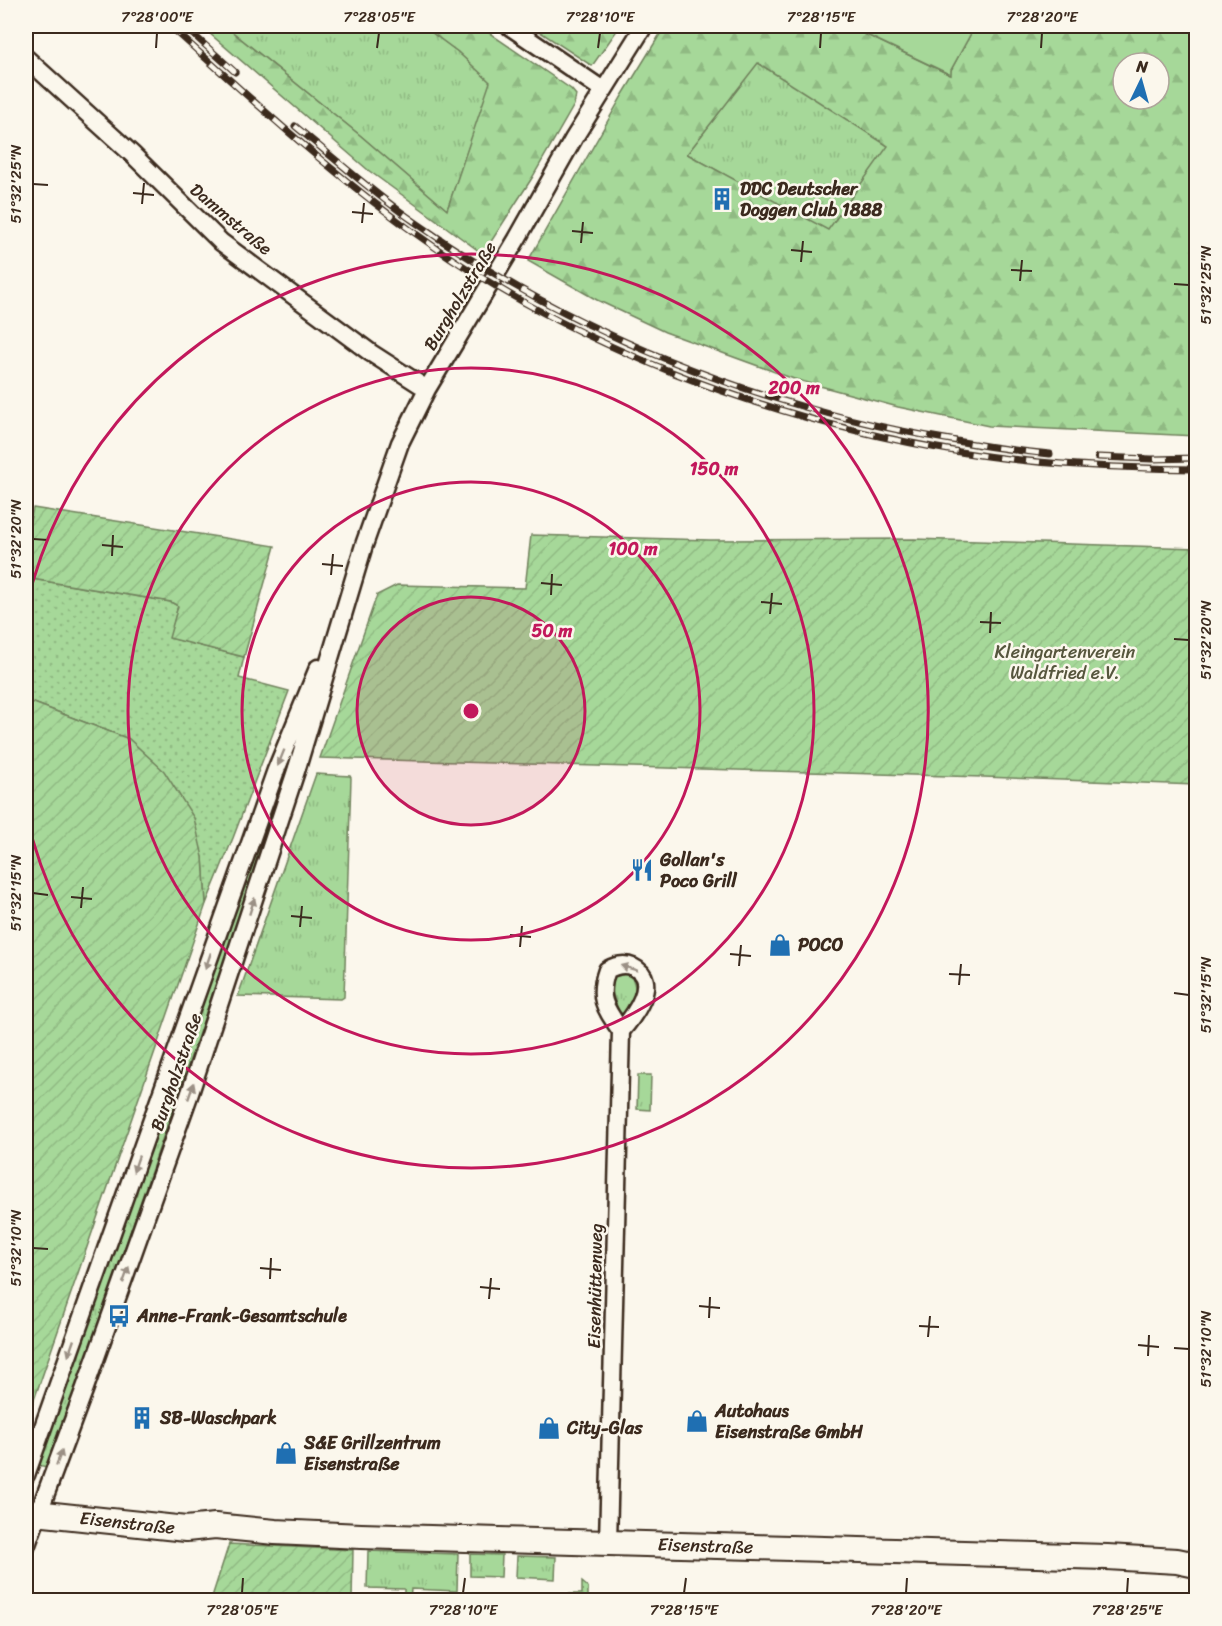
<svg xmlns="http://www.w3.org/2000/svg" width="1222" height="1626" viewBox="0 0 1222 1626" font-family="Sriracha,sans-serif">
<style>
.grass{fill:url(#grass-tufts);stroke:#70815c;stroke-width:1.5}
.forest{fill:url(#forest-firs);stroke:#70815c;stroke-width:1.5;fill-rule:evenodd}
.park{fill:url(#park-dots);stroke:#70815c;stroke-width:1.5}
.garden{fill:url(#garden-furrows);stroke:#70815c;stroke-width:1.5}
.pitch{fill:#a6d899;stroke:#70815c;stroke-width:1.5}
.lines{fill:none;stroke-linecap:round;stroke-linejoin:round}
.street-casing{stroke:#3b2a1e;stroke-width:21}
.secondary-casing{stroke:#3b2a1e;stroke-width:28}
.street{stroke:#fbf7ec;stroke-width:16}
.secondary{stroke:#fbf7ec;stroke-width:24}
.rail-casing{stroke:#3b2a1e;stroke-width:7}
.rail{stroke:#fbf7ec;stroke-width:4.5;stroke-dasharray:14;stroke-linecap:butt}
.oneway{fill:#9b9085}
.ticks{fill:none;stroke:#3b2a1e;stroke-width:2}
.ring{fill:none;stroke:#c2185b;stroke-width:3}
.labels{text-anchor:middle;stroke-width:5;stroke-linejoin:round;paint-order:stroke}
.poi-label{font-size:18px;font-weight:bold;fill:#3b2a1e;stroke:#fbf7ec;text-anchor:start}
.street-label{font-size:18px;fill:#3b2a1e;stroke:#fbf7ec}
.park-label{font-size:18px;fill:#56563d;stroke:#fbf7ec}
.centre{fill:#c2185b;stroke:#fbf7ec;stroke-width:3}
.ring-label{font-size:18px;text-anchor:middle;font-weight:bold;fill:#c2185b;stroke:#fbf7ec;stroke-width:5;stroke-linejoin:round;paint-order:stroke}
.neatline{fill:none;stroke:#3b2a1e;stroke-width:2}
.ticks-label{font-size:15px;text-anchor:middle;fill:#3b2a1e}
</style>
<defs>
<pattern id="grass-tufts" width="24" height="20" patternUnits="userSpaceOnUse" patternTransform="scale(1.5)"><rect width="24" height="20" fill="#a6d899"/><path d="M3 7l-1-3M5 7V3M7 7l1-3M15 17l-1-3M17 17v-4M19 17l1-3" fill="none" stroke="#90ba83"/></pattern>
<pattern id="forest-firs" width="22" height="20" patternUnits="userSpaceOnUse" patternTransform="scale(1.5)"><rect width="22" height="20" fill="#a6d899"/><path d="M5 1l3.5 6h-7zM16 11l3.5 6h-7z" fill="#90ba83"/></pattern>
<pattern id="park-dots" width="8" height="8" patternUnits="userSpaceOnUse" patternTransform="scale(1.5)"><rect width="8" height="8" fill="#a6d899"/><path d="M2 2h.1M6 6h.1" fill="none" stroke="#90ba83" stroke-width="1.8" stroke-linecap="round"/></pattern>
<pattern id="garden-furrows" width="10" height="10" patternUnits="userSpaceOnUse" patternTransform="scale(1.5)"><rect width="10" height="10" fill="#a6d899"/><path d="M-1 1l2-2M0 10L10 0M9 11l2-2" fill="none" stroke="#90ba83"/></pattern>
</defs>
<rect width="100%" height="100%" fill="#fbf7ec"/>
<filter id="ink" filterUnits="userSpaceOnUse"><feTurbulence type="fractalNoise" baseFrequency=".0167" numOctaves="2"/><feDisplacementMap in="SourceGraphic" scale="12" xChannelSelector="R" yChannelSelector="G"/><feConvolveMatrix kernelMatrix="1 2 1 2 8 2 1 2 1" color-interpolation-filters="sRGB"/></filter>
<g filter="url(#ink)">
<path class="grass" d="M 225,26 L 423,26 L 458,52 L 491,82 L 447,210 L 361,136 Z
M 758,62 L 889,146 L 828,231 L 687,154 Z
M 316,774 L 350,776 L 351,778 L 344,997 L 341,999 L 238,996 Z
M 266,815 L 270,815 L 273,819 L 49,1467 L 35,1465 Z
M 625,974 C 644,981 632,1003 623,1014 L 619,1012 L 610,987 L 614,977 Z
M 638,1075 L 651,1075 L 650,1110 L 637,1109 Z
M 368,1551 L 458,1554 L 457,1591 L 411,1589 L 410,1600 L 404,1600 L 404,1589 L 367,1588 Z
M 470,1554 L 502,1555 L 501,1577 L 470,1576 Z
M 517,1556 L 556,1557 L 555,1579 L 516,1577 Z
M 582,1582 L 588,1587 L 588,1600 L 553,1600 L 553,1594 L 582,1594 Z"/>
<path class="forest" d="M 201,26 L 225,26 L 361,136 L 447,210 L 490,82 L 458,52 L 423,26 L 479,26 L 571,89 L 576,95 L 574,105 L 532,178 L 483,254 L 368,170 Z
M 531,26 L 620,26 L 592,66 Z
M 665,26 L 848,26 L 950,75 L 951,70 L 975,26 L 1196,26 L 1196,436 L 989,426 L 898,407 L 794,379 L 665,332 L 597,300 L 528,261 L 622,96 ZM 758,63 L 888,146 L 828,230 L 687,154 ZM 1123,63 L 1159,63 L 1159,99 L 1123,99 Z"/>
<path class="park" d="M 26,578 L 171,602 L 178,606 L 170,638 L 244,657 L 239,678 L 289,691 L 233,838 L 206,904 L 203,857 L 129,739 L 26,700 Z"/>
<path class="garden" d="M 33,508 L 275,546 L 244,657 L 169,638 L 178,606 L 171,602 L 26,578 L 26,534 L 27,534 Z
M 531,535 L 710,540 L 915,539 L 1196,548 L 1196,785 L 983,777 L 320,758 L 377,595 L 397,585 L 525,588 Z
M 26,700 L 129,739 L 164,771 L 194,818 L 203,857 L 206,904 L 26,1423 Z
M 229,1544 L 353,1550 L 352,1600 L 211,1600 Z"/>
<path class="pitch" d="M 848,26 L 975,26 L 951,70 L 951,75 Z"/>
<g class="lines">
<g class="street-casing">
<path id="street" d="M 509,26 L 603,90
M 26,58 L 132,154 L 221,242 L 371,353 L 427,389
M 26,1475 L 276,770 L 318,668
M 608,1542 L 621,1031 C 605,1008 597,998 607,970 C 616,965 624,963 633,967 C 661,980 634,1016 621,1031
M 26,1547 L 85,1388 L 190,1093 L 297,768 L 364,545 L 400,443 L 427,389 L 517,239 L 574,138 L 644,26"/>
</g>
<g class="secondary-casing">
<g id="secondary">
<path id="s1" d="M 26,1512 L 186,1529 L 215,1526 L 275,1532 L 361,1536 L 1107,1557 L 1177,1561 L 1196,1565"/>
</g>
</g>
<use href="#street" class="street"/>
<use href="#secondary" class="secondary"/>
<g class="rail-casing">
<path id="rail" d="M 170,26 C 248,96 326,169 412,231 C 570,346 768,420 960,452 C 1038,465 1118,468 1196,469
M 184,26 L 235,72
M 295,126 C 334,158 373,193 415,222 C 573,334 760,408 951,440 C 984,446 1017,451 1050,454
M 1098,457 L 1152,459 L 1196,458"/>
</g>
<use href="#rail" class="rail"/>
</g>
<defs><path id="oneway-solid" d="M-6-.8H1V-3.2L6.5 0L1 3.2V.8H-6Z" transform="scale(1.5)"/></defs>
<g class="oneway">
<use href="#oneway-solid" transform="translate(281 758) rotate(112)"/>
<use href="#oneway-solid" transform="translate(252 906) rotate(-72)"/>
<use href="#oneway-solid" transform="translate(208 961) rotate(109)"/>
<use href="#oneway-solid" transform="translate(629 968) rotate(-163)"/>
<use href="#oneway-solid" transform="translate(191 1091) rotate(-71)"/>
<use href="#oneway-solid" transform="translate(136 1164) rotate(109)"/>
<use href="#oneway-solid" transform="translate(126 1275) rotate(-70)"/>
<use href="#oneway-solid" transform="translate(71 1348) rotate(109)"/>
<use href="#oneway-solid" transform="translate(59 1458) rotate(-70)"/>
</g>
</g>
<path class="ticks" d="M 156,48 L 157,33M 377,48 L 379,33M 598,48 L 600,33M 820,48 L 821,33M 1041,48 L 1042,33M 33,184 L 48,185M 133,193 L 154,195M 142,204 L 144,183M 352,212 L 373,214M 362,223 L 364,203M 572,231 L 593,233M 581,243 L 583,222M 791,250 L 812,252M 801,262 L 803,241M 1011,270 L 1032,271M 1020,281 L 1022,260M 1174,284 L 1189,285M 33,539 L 48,540M 102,545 L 123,547M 112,556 L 113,535M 322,564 L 343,566M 331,575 L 333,554M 541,583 L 562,585M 551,595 L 552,574M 761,602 L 782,604M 770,614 L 772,593M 980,622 L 1001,623M 990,633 L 991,612M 1174,639 L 1189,640M 33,893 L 48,895M 71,897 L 92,899M 81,908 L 83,887M 291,916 L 312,918M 300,927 L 302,906M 510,935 L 531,937M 520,947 L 522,926M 730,954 L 751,956M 739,966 L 741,945M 949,974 L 970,975M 959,985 L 961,964M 1174,993 L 1189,995M 33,1248 L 48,1249M 260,1268 L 281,1270M 270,1279 L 271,1258M 480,1287 L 500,1289M 489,1299 L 491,1278M 699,1306 L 720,1308M 709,1318 L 710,1297M 919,1326 L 939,1327M 928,1337 L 930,1316M 1138,1345 L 1159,1347M 1174,1348 L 1189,1349M 1148,1356 L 1149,1335M 242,1593 L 243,1578M 463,1593 L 465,1578M 684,1593 L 686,1578M 906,1593 L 907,1578M 1127,1593 L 1128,1578"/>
<circle cx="471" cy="711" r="114" fill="#c2185b" fill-opacity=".12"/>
<g class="ring">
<circle cx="471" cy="711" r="114"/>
<circle cx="471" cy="711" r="229"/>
<circle cx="471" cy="711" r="343"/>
<path d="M26 608A457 457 0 1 1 26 814"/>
</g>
<defs>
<g id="building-bare" transform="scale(1.8)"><path d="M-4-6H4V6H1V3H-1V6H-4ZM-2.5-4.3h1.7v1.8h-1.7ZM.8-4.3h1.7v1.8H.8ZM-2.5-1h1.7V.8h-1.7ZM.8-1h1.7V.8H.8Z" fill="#1f6fb2" stroke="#fbf7ec" stroke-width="2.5" paint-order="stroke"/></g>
<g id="restaurant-bare" transform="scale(1.8)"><path d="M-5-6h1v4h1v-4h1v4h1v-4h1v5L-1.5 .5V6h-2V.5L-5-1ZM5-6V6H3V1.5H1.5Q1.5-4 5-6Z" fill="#1f6fb2" stroke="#fbf7ec" stroke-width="2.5" paint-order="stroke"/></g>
<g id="shop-bare" transform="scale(1.8)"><path d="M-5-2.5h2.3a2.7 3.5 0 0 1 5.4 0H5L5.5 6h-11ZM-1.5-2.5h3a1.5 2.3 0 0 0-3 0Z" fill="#1f6fb2" stroke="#fbf7ec" stroke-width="2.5" paint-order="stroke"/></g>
<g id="bus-bare" transform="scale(1.8)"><path d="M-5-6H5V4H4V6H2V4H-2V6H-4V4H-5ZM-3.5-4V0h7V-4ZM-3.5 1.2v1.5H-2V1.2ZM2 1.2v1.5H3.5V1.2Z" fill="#1f6fb2" stroke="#fbf7ec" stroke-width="2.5" paint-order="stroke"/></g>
</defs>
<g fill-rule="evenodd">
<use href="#building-bare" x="722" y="199"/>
<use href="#restaurant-bare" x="642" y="870"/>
<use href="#shop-bare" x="780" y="945"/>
<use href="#bus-bare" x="119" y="1316"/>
<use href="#building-bare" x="142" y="1418"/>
<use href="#shop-bare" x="697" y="1421"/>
<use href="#shop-bare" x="549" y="1428"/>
<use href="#shop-bare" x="286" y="1453"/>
</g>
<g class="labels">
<g class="poi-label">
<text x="740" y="195">DDC Deutscher<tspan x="740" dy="21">Doggen Club 1888</tspan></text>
<text x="660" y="866">Gollan's<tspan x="660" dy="21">Poco Grill</tspan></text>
<text x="798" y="951">POCO</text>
<text x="137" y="1322">Anne-Frank-Gesamtschule</text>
<text x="715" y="1417">Autohaus<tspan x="715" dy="21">Eisenstraße GmbH</tspan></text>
<text x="160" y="1424">SB-Waschpark</text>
<text x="567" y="1434">City-Glas</text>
<text x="304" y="1449">S&amp;E Grillzentrum<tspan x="304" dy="21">Eisenstraße</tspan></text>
</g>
<g class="street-label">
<text transform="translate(231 219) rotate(40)" y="6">Dammstraße</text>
<text transform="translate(460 296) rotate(-59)" y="6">Burgholzstraße</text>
<text transform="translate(176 1072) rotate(-71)" y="6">Burgholzstraße</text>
<text transform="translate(595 1286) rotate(-89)" y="6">Eisenhüttenweg</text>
<text dy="6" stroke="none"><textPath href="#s1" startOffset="102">Eisenstraße</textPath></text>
<text dy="6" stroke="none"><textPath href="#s1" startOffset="681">Eisenstraße</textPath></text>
</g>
<g class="park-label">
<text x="1065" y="658">Kleingartenverein<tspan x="1065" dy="21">Waldfried e.V.</tspan></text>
</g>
</g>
<circle cx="471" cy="711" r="9" class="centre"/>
<g class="ring-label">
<text x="794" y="394">200 m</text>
<text x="714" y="475">150 m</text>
<text x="633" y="555">100 m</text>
<text x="552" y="637">50 m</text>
</g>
<rect width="1222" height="1626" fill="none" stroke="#fbf7ec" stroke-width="66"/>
<g transform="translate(1141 81) rotate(5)"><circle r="28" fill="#fbf7ec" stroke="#aea59a" stroke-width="1.5"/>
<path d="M0-4.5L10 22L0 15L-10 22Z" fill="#1f6fb2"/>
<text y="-9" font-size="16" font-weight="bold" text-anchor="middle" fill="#3b2a1e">N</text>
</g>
<rect x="33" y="33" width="1156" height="1560" class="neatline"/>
<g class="ticks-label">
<text x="157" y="22">7°28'00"E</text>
<text x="379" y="22">7°28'05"E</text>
<text x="600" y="22">7°28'10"E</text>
<text x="821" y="22">7°28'15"E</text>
<text x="1042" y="22">7°28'20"E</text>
<text transform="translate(16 184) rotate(-90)" y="5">51°32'25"N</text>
<text transform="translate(1206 285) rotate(-90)" y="5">51°32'25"N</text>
<text transform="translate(16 539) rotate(-90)" y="5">51°32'20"N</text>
<text transform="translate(1206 640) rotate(-90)" y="5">51°32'20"N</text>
<text transform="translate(16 893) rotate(-90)" y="5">51°32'15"N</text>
<text transform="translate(1206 995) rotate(-90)" y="5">51°32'15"N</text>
<text transform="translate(16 1248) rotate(-90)" y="5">51°32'10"N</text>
<text transform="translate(1206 1349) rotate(-90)" y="5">51°32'10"N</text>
<text x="242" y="1615">7°28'05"E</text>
<text x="463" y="1615">7°28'10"E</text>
<text x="684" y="1615">7°28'15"E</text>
<text x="906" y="1615">7°28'20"E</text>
<text x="1127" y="1615">7°28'25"E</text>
</g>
</svg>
